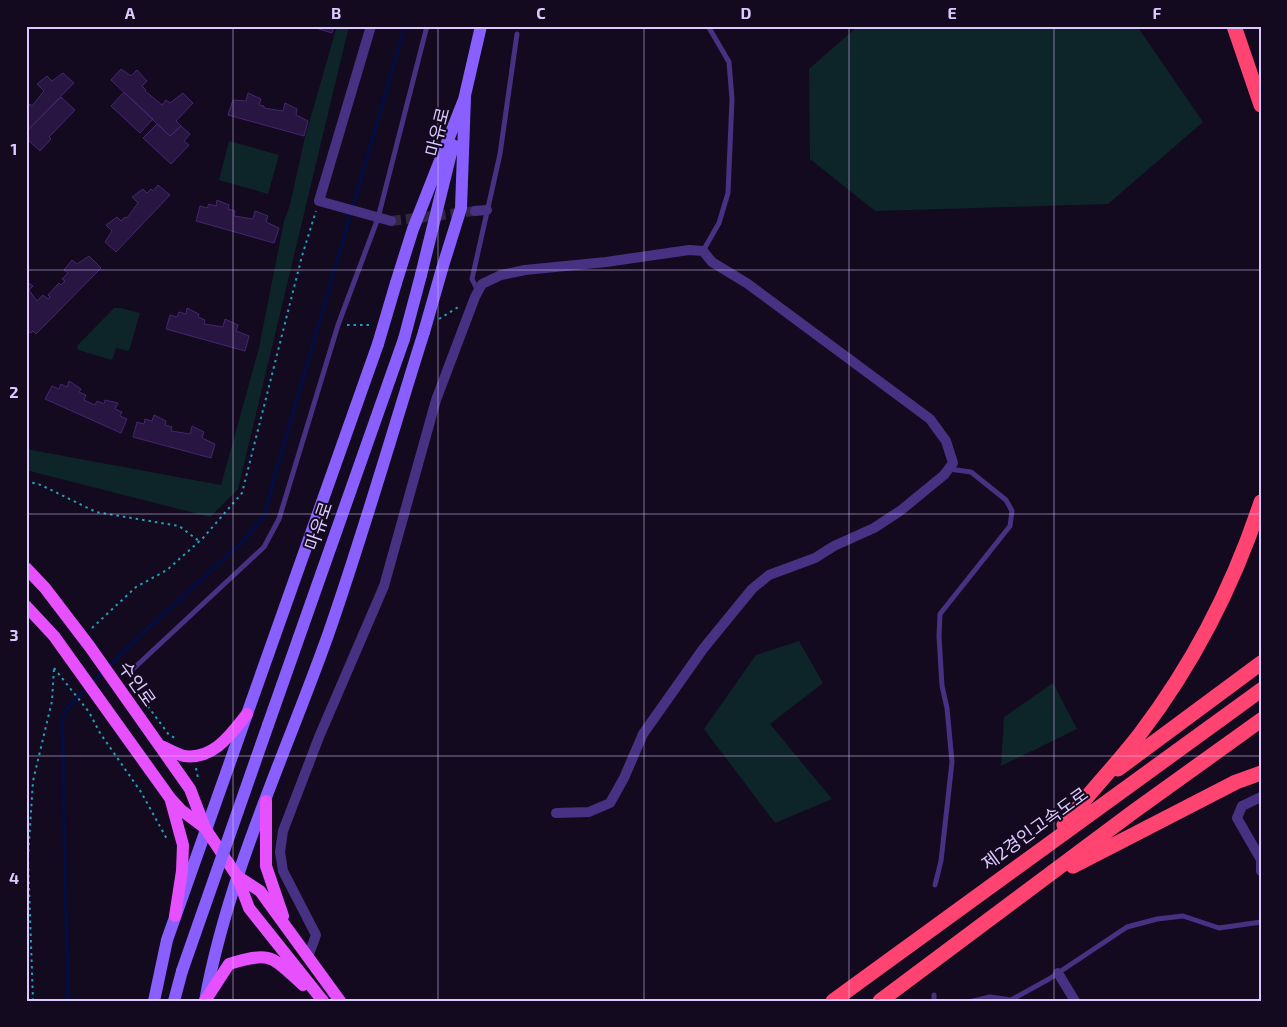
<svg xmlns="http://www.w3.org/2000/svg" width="1287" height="1027" viewBox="0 0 1287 1027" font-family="'Exo 2','Noto Sans KR',sans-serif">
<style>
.green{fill:#0d2429}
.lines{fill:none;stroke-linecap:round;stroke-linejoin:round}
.stream{stroke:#050c3e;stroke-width:4}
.building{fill:#281542;stroke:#452570}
.minor-tunnel{stroke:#312741;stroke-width:10;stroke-dasharray:10 5;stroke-linecap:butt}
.path{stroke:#239eb8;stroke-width:2;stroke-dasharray:2.5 4;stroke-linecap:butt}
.service{stroke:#473182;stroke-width:5}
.minor{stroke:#473182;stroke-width:10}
.secondary{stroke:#8960ff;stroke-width:12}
.primary{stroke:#e750ff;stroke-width:12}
.motorway{stroke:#ff4471;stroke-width:15}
.secondary-bridge{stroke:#8960ff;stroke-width:12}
.grid{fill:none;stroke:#dcc9ff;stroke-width:1;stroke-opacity:0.55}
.labels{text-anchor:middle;stroke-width:4;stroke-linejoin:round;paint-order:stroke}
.street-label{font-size:18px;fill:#dcc9ff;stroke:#130a1f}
.neatline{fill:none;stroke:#dcc9ff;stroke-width:2}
.grid-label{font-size:16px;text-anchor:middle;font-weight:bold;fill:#dcc9ff}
</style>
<rect width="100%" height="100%" fill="#130a1f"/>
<path class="green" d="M 337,26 L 349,26 L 238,489 L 210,517 L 26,470 L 26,449 L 221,485 L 259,348 L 284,221 L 290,205 L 305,137 Z
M 858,26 L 1137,26 L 1203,122 L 1108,204 L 875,211 L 810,159 L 809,69 Z
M 229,141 L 279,155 L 268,194 L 219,180 Z
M 114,308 L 121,308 L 140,313 L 129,351 L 116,348 L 112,360 L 78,350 L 77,346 Z
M 799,641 L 823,683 L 770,724 L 832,799 L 775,823 L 704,729 L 756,655 Z
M 1053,683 L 1077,729 L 1001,766 L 1004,717 Z"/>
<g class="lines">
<path class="stream" d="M 92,683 L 131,644 L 242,542 L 265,515 L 275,475 L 405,26
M 68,1001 L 62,720 L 67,709 L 87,688"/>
</g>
<path class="building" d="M 309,26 L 334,26 L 332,33 Z
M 121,69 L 131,76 L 137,70 L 147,81 L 142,86 L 146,90 L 145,91 L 162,105 L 166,100 L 170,103 L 183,93 L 193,103 L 176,121 L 181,126 L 170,136 L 111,80 Z
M 63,73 L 74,83 L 26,132 L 26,109 L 30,104 L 32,106 L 44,91 L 37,84 L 47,76 L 52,81 Z
M 124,92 L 153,119 L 140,133 L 111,106 Z
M 248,93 L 261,99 L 259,105 L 264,106 L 264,108 L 283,111 L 285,103 L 297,109 L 296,115 L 308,121 L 304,136 L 228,115 L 233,100 L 246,101 Z
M 61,97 L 75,110 L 49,137 L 51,139 L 40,151 L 26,138 L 26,132 Z
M 157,124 L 170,136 L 181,126 L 190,134 L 184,141 L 189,145 L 171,164 L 143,138 Z
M 158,185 L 170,195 L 116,252 L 105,242 L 112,231 L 106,225 L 117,217 L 121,221 L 125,217 L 127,218 L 138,203 L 132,197 L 143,189 L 147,193 L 151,189 L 153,191 Z
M 217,200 L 229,205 L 228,209 L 235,211 L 234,216 L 253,219 L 255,211 L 268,216 L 266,222 L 279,228 L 274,243 L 196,221 L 200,206 L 207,208 L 209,204 L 216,206 Z
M 89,256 L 101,268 L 36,334 L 33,331 L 31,333 L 26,329 L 26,321 L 29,318 L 26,315 L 26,281 L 33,286 L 29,290 L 37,301 L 43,295 L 48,299 L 50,297 L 48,295 L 59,283 L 61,285 L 65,281 L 62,279 L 68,273 L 64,270 L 72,260 L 77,264 Z
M 187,308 L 199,314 L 198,317 L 205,320 L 204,324 L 223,327 L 225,319 L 238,325 L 236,331 L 249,336 L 245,351 L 166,329 L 170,315 L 177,317 L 179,312 L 186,314 Z
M 69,381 L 81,389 L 79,392 L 86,395 L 84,400 L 95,405 L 97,401 L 104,404 L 105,400 L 118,403 L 115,409 L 122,412 L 120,416 L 127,419 L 121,433 L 45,399 L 52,386 L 59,389 L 61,384 L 67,387 Z
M 154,415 L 166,421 L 165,425 L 172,427 L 171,431 L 190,434 L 192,426 L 204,432 L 202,438 L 215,444 L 211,458 L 133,437 L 137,422 L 144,424 L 145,419 L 152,421 Z"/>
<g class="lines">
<path class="minor-tunnel" d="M 391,221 L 475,211"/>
<path class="path" d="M 439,319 L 460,306
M 347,325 L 372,325
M 26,481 L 41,485 L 96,512 L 179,526 L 199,541
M 92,628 L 136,587 L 167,570 L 203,538 L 242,493 L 302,256 L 316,211
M 54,668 L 89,712 L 100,733 L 141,792 L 168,841
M 144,701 L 169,735 L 177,739
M 196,768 L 198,778
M 33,1001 L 28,858 L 33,781 L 52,701 L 54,668"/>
<path class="service" d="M 703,251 L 719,223 L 728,193 L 732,99 L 729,62 L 708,26
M 478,291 L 472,279 L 500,154 L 517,34
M 132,670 L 264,547 L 279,519 L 338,325 L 378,218 L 427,26
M 935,885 L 941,861 L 952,762 L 947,708 L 942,686 L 939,636 L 940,614 L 1010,526 L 1012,511 L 1006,500 L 971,472 L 949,469
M 934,1001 L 934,995
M 973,1001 L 990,997 L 1011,1000 L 1049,979 L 1127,927 L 1157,919 L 1183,916 L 1219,928 L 1261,922"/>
<path class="minor" d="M 371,26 L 319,201 L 391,221
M 475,211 L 487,210
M 1261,857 L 1261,871
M 1260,858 L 1237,818 L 1242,806 L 1261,797
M 308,957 L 316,935 L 283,871 L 280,852 L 283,831 L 319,737 L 384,586 L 436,400 L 475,297 L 482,284 L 501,275 L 525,270 L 606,262 L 689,250 L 703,251 L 712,262 L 748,284 L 930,419 L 946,441 L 953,463 L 944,475 L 900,511 L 874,528 L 834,546 L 815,558 L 769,575 L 752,589 L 703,649 L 643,734 L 624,778 L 610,803 L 589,812 L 556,813
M 1058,973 L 1075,1001"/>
<path class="secondary" d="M 463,104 L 481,26
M 421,275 L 453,145
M 396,283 L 413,229 L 465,97 L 461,208 L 442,269
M 268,725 L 404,339
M 154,1001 L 167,940 L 378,344
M 174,1001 L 182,971
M 205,1001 C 228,874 285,756 328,635 C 363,535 392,433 424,332"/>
<path class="primary" d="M 26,568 L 45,588 L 90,647 L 190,789 L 205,828
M 26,606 L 54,636 L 170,798 L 181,810 L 205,828 L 237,876 L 249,908 L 323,1001
M 159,745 C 166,748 176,754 184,756 C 214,760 231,734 247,714
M 171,801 L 183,845 L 182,871 L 175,916
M 266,801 L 266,866 L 283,916
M 237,876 L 260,891 L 340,1001
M 205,1001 L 229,964 C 272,951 271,956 303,985"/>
<path class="motorway" d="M 1234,26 L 1261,105
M 1118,769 L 1261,663
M 1064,825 C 1088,794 1116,765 1140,734 C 1194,663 1233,587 1261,502
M 1073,866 L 1236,782 L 1261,773
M 833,1001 L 1261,690
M 880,1001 L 1133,812 L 1261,720"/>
<path class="secondary-bridge" d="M 424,332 L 442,269
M 404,339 L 421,275
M 378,344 L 396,283
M 182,971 L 268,725"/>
</g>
<path class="grid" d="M 233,26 L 233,1001M 438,26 L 438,1001M 644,26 L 644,1001M 849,26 L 849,1001M 1054,26 L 1054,1001M 26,270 L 1261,270M 26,514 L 1261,514M 26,756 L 1261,756"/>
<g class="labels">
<g class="street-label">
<text transform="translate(438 132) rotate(-76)" y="6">마유로</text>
<text transform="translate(319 526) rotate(-71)" y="6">마유로</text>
<text transform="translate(137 684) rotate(55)" y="6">수인로</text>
<text transform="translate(1035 829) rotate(-36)" y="6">제2경인고속도로</text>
</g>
</g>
<rect width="1287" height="1027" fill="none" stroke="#130a1f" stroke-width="55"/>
<rect x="28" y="28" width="1232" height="972" class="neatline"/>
<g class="grid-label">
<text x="130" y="19">A</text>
<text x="336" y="19">B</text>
<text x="541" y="19">C</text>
<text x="746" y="19">D</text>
<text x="952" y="19">E</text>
<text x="1157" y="19">F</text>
<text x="14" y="155">1</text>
<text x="14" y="398">2</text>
<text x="14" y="641">3</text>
<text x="14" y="884">4</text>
</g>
</svg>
